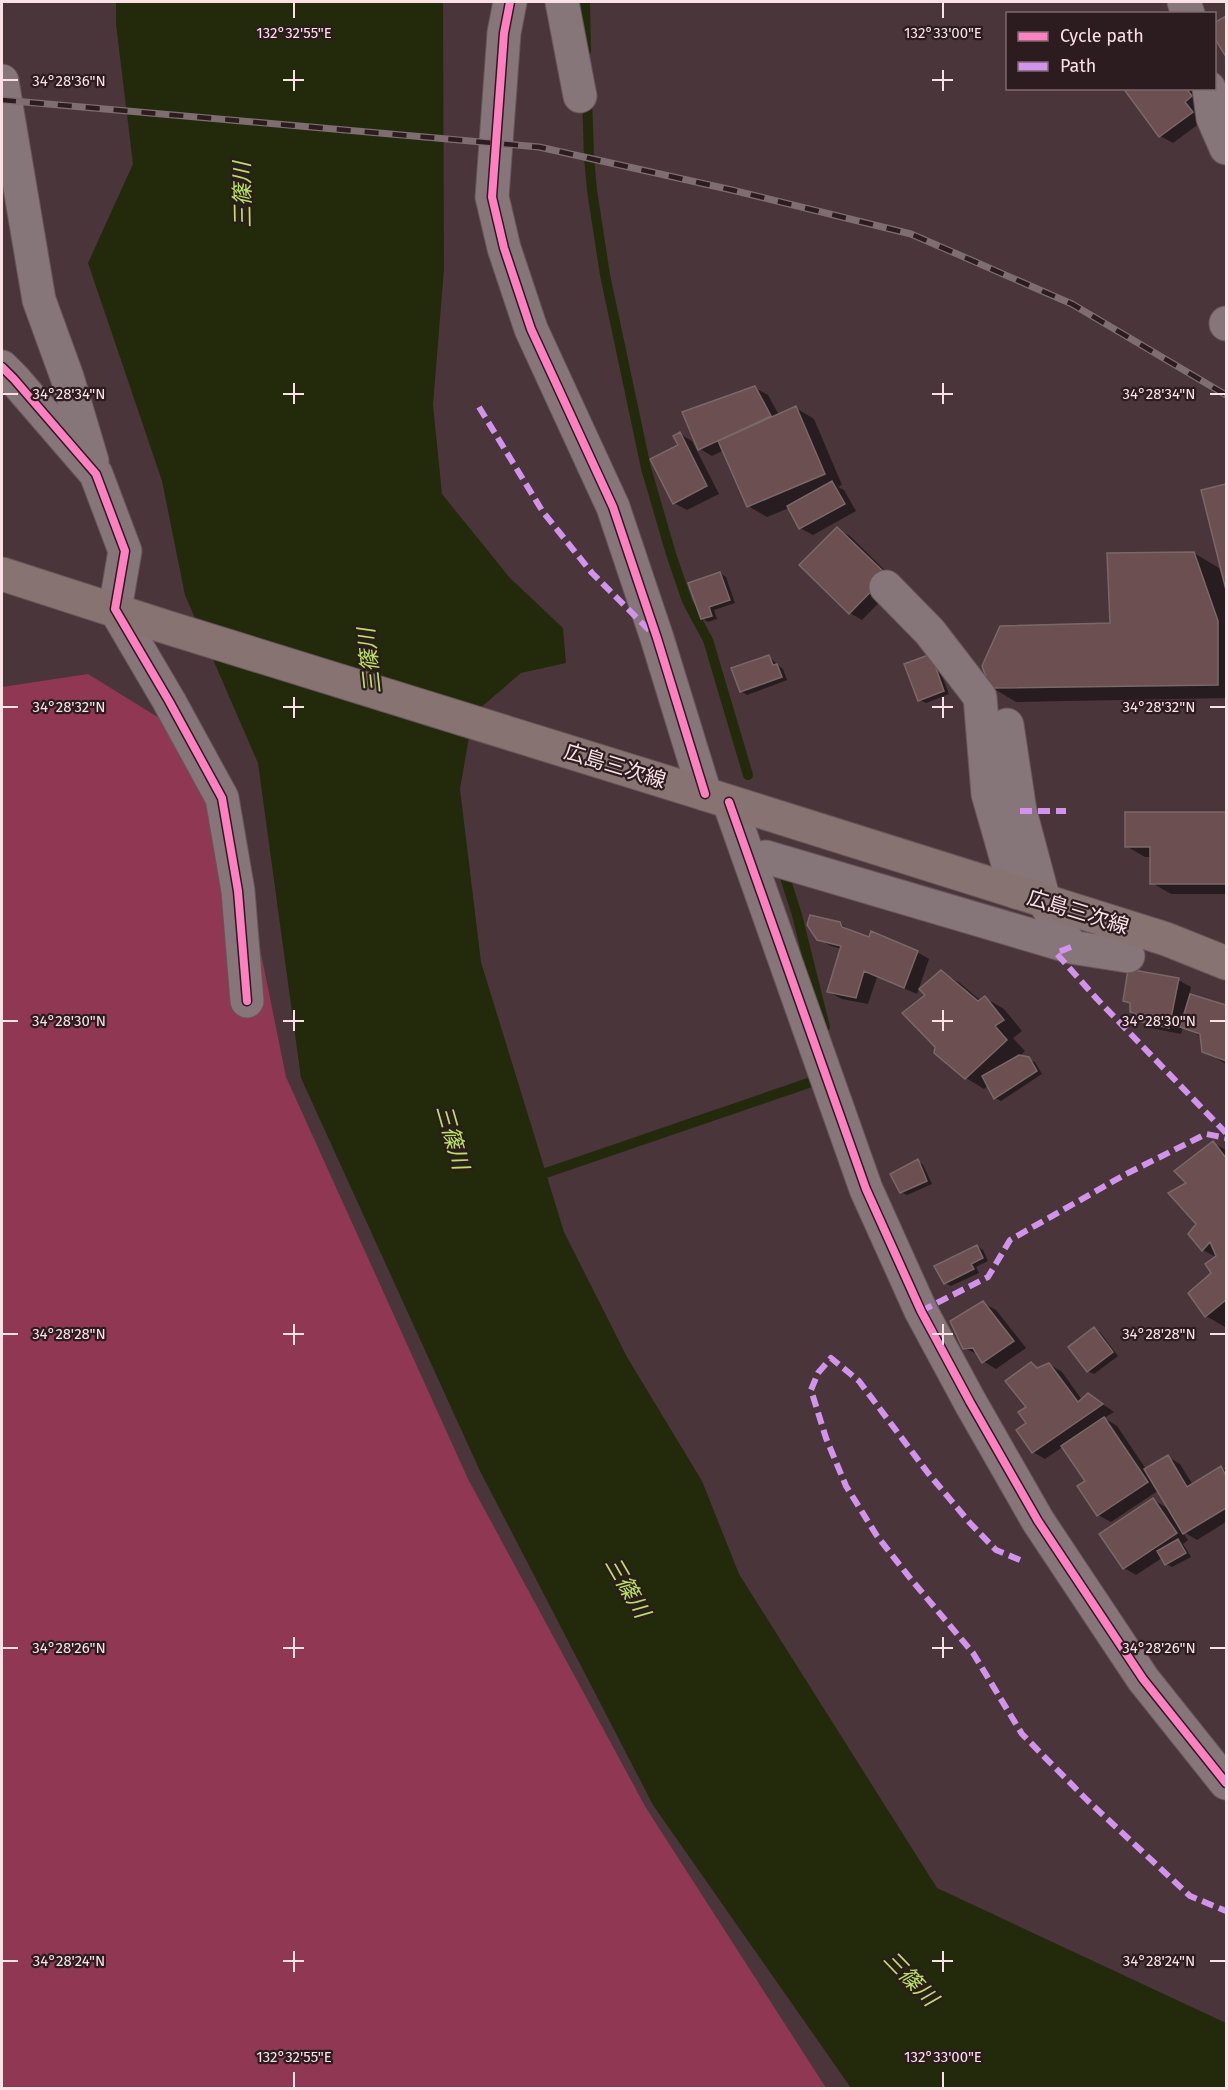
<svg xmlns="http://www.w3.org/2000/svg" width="1228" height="2090" viewBox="0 0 1228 2090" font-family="'Fira Sans','Noto Sans JP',sans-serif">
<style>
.green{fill:#903853}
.water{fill:#232a0c}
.shadow{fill:#0007}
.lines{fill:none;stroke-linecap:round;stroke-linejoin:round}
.stream{stroke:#232a0c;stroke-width:10}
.building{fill:#6c4f51;stroke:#7a6869;stroke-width:1.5}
.street-casing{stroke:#675559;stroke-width:35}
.primary-casing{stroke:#675559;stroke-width:35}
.street{stroke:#867579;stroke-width:33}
.primary{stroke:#877472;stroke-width:33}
.rail-casing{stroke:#7e6d71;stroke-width:7}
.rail{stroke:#2c1b1f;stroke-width:4.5;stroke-dasharray:14;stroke-linecap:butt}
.quiet{stroke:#d193ec;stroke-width:6;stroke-dasharray:12 6;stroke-linecap:butt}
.cycleway-casing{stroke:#2c1b1f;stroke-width:11}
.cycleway{stroke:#ff80c0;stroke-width:8}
.ticks{fill:none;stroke:#fae1e6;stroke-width:2}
.labels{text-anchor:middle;stroke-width:4.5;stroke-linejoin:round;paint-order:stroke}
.street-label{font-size:21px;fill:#fae1e6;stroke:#2c1b1f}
.water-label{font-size:22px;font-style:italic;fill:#b9e35b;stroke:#2c1b1f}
.ticks-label{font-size:15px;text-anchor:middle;fill:#fae1e6;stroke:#2c1b1f;stroke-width:4.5;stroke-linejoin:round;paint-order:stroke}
</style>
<rect width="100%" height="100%" fill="#4a353a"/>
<path class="green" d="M 88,674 L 185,734 L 234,820 L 286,1077 L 468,1479 L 646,1808 L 826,2088 L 2,2088 L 2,687 Z"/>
<path class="water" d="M 116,2 L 443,2 L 444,269 L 433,405 L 442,494 L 510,578 L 563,628 L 566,663 L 521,673 L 473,714 L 460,789 L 481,962 L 564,1232 L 627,1357 L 702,1481 L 739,1574 L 937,1888 L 1226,2023 L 1226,2088 L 851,2088 L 653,1805 L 480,1471 L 301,1078 L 258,763 L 185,595 L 162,481 L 88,263 L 133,164 L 116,24 Z"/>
<path class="shadow" d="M 1226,17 L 1226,54 L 1214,34 L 1214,24 Z
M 1125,88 L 1192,88 L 1203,104 L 1204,120 L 1173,143 L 1160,136 Z
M 755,388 L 768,395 L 779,415 L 796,408 L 814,419 L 842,485 L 838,487 L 844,490 L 856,511 L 813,535 L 800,528 L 789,508 L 767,517 L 748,506 L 724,450 L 712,456 L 700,449 Z
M 680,434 L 692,441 L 719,494 L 687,510 L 674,503 Z
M 1226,485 L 1226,698 L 1016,702 L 991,687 L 1111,625 L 1194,553 L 1219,568 L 1223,580 L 1225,580 L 1203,491 Z
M 837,529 L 850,536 L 898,583 L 862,620 L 850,613 Z
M 720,573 L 726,577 L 735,603 L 714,610 L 717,619 L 708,622 L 702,618 Z
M 769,657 L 783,669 L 787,680 L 747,695 L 741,691 Z
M 936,660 L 949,694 L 926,703 L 920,700 Z
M 1126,813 L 1226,814 L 1226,894 L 1171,894 L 1152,883 L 1152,857 L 1145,857 L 1126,846 Z
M 839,923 L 853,932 L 917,952 L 929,959 L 917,994 L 877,977 L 868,1004 L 842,999 L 829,992 L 842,949 L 831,946 L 818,939 Z
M 941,972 L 960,983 L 981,1001 L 985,998 L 1004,1009 L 1022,1031 L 1013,1038 L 1025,1051 L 1019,1057 L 1035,1062 L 1042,1074 L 1001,1101 L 995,1098 L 989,1085 L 984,1089 L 966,1078 L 927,995 Z
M 1178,980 L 1191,987 L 1189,995 L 1226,1007 L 1226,1064 L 1204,1051 L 1202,1037 L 1183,1027 L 1181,1034 L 1151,1028 L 1139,1020 L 1138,1014 L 1132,1005 L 1125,1001 Z
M 1213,1143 L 1226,1150 L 1225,1327 L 1206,1316 L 1216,1257 L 1203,1250 L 1188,1184 Z
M 918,1161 L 923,1165 L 932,1184 L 907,1195 L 901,1192 Z
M 977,1246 L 983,1250 L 988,1261 L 976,1267 L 979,1273 L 951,1286 L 945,1283 Z
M 983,1303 L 996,1310 L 1026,1348 L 996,1369 L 983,1361 L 979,1355 L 964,1348 Z
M 1094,1329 L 1100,1332 L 1118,1356 L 1094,1374 L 1088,1371 Z
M 1031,1364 L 1039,1369 L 1049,1364 L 1062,1372 L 1082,1400 L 1088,1394 L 1114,1412 L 1104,1418 L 1117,1426 L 1146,1469 L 1168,1457 L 1180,1464 L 1193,1485 L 1221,1468 L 1226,1471 L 1226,1522 L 1197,1540 L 1182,1531 L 1188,1540 L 1183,1544 L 1191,1557 L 1172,1567 L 1166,1564 L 1162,1558 L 1136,1575 L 1124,1568 L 1153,1500 L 1171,1510 L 1159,1490 L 1111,1522 L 1098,1515 L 1087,1481 L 1064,1446 L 1045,1459 L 1033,1452 L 1028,1423 Z"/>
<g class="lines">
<path class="stream" d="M 585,2 L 586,51
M 587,96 L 589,157 L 592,190 L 605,275 L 646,468 L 671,554 L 687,601 L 708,640 L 748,775
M 782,868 L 797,915 L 825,1027
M 534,1177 L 823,1078"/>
</g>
<path class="building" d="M 1226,16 L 1226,57 L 1214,37 L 1214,23 Z
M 1123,88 L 1186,88 L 1192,96 L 1185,102 L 1193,112 L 1159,137 Z
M 755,386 L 771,416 L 698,450 L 682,412 Z
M 796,406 L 825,474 L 747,507 L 718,441 Z
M 680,432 L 707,486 L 673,504 L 650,459 L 678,445 L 673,436 Z
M 832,481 L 845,504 L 799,529 L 787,506 Z
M 1226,484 L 1226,590 L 1201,490 Z
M 837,527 L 887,575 L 849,614 L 799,565 Z
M 1194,552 L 1218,621 L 1218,685 L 990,688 L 982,666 L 1000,626 L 1110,623 L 1107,553 Z
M 720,572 L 730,600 L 709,607 L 712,616 L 701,619 L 688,583 Z
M 931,654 L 944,691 L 918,701 L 904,664 Z
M 769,655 L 773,665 L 777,664 L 782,677 L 740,692 L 731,668 Z
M 1125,812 L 1226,812 L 1226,884 L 1150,884 L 1150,847 L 1125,847 Z
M 810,915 L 840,922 L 842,927 L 869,937 L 871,931 L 918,951 L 904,988 L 864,971 L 856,998 L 827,992 L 841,946 L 817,940 L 807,925 Z
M 1128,969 L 1179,978 L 1169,1028 L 1137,1021 L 1136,1014 L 1130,1012 L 1130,1003 L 1123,1001 Z
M 941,970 L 978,1001 L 985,996 L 1004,1020 L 995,1026 L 1007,1040 L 965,1079 L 934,1053 L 935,1047 L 902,1013 L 925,995 L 919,989 Z
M 1190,994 L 1226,1005 L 1226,1061 L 1202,1052 L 1200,1034 L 1180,1027 Z
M 1019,1055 L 1029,1057 L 1037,1071 L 994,1099 L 982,1076 Z
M 1213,1141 L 1226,1158 L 1226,1300 L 1205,1317 L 1188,1293 L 1211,1273 L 1205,1264 L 1216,1256 L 1210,1242 L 1202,1251 L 1188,1234 L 1196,1224 L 1168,1193 L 1186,1183 L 1174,1171 Z
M 918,1159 L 927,1181 L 900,1193 L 890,1174 Z
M 977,1245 L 983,1258 L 971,1264 L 974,1269 L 944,1284 L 934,1266 Z
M 983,1301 L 1014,1341 L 982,1363 L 973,1348 L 963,1349 L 950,1321 Z
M 1094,1327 L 1113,1352 L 1087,1372 L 1068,1347 Z
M 1031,1362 L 1037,1368 L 1049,1363 L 1078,1402 L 1088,1393 L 1103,1404 L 1032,1453 L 1016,1430 L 1026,1423 L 1018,1412 L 1026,1407 L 1005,1381 Z
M 1104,1417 L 1148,1482 L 1097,1516 L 1077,1486 L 1085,1481 L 1061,1446 Z
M 1168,1455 L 1187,1487 L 1221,1466 L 1226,1476 L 1226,1508 L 1183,1534 L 1144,1469 Z
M 1153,1498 L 1177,1533 L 1123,1569 L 1099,1534 Z
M 1178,1539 L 1186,1553 L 1165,1565 L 1157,1551 Z"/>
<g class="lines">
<g class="street-casing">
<path id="street" d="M 510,2 L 504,33 L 492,197 L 504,248 L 531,329 L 613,507 L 657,638 L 705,794
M 562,2 L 580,96
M 1184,2 L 1188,14
M 2,81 L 39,300 L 67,377 L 92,461
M 1209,88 L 1213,118 L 1226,148
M 1226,323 L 1226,324
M 2,367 L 14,379 L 96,474 L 125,551 L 115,609 L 169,701 L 222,798 L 238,891 L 247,1001
M 886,587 L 930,632 L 980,697 L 988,794 L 1016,892
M 1007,725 L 1020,811 L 1044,901 L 1071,947 L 1128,956
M 729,802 L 866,1189 L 921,1311 L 970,1402 L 1038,1521 L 1143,1679 L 1226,1783
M 766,857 L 1071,947"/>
</g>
<g class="primary-casing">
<path id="primary" d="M 2,574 L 166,627 L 705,794 L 1166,939 L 1226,963"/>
</g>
<use href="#street" class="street"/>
<use href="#primary" class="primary"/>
<g class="rail-casing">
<path id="rail" d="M 2,100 L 539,147 L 732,190 L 911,234 L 1072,304 L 1226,395"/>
</g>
<use href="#rail" class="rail"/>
<path class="quiet" d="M 479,407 L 543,512 L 592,573 L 651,632
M 1020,811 L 1066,811
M 1071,947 L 1056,953 L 1097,999 L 1226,1133
M 921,1311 L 988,1277 L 1010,1240 L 1126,1174 L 1206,1134 L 1226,1138
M 1020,1560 L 996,1550 L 970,1523 L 928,1473 L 859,1381 L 831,1358 L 818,1373 L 811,1390 L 826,1438 L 846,1486 L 877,1536 L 910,1578 L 973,1653 L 1022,1734 L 1087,1800 L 1190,1896 L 1226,1911"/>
<g class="cycleway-casing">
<path id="cycleway" d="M 510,2 L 504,33 L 492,197 L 504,248 L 531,329 L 613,507 L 657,638 L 705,794
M 2,367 L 14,379 L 96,474 L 125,551 L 115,609 L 169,701 L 222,798 L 238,891 L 247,1001
M 729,802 L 866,1189 L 921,1311 L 970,1402 L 1038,1521 L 1143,1679 L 1226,1783"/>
</g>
<use href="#cycleway" class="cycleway"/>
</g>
<path class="ticks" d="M 294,3 L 294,18M 943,3 L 943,18M 294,70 L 294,91M 943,70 L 943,91M 3,80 L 18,80M 283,80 L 304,80M 932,80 L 953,80M 294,383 L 294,404M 943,383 L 943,404M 3,394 L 18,394M 283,394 L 304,394M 932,394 L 953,394M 1210,394 L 1225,394M 294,697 L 294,718M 943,697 L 943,718M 3,707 L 18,707M 283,707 L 304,707M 932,707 L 953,707M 1210,707 L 1225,707M 294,1010 L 294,1031M 943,1010 L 943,1031M 3,1021 L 18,1021M 283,1021 L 304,1021M 932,1021 L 953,1021M 1210,1021 L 1225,1021M 294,1324 L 294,1345M 943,1324 L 943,1345M 3,1334 L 18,1334M 283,1334 L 304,1334M 932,1334 L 953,1334M 1210,1334 L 1225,1334M 294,1637 L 294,1658M 943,1637 L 943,1658M 3,1648 L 18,1648M 283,1648 L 304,1648M 932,1648 L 953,1648M 1210,1648 L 1225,1648M 294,1951 L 294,1972M 943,1951 L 943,1972M 3,1961 L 18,1961M 283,1961 L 304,1961M 932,1961 L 953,1961M 1210,1961 L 1225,1961M 294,2072 L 294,2087M 943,2072 L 943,2087"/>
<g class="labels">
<g class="street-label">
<text transform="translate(615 766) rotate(17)" y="7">広島三次線</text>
<text transform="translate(1078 912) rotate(17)" y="7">広島三次線</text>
</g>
<g class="water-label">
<text transform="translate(242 195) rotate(-91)" y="8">三篠川</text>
<text transform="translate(369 661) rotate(-96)" y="8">三篠川</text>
<text transform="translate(453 1137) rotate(74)" y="8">三篠川</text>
<text transform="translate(628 1587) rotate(60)" y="8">三篠川</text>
<text transform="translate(911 1978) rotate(46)" y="8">三篠川</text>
</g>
</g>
<g class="ticks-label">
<text x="294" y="38">132°32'55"E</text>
<text x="943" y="38">132°33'00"E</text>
<text x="69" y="86">34°28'36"N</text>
<text x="69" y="399">34°28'34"N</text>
<text x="1159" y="399">34°28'34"N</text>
<text x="69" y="712">34°28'32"N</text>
<text x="1159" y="712">34°28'32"N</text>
<text x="69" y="1026">34°28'30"N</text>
<text x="1159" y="1026">34°28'30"N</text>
<text x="69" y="1339">34°28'28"N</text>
<text x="1159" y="1339">34°28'28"N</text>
<text x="69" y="1653">34°28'26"N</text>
<text x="1159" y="1653">34°28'26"N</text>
<text x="69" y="1966">34°28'24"N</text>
<text x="1159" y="1966">34°28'24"N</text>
<text x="294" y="2062">132°32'55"E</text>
<text x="943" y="2062">132°33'00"E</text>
</g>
<rect width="1228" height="2090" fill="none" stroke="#fae1e6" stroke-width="6"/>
<rect x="1006" y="12" width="210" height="78" fill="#2c1b1f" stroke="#7e6a6f" stroke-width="1.5"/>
<rect x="1018" y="32" width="30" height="9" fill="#ff80c0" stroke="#7e6a6f" stroke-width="1.5"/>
<text x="1060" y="42" font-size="18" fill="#fae1e6">Cycle path</text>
<rect x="1018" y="62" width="30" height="9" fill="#d193ec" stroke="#7e6a6f" stroke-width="1.5"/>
<text x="1060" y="72" font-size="18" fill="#fae1e6">Path</text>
</svg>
